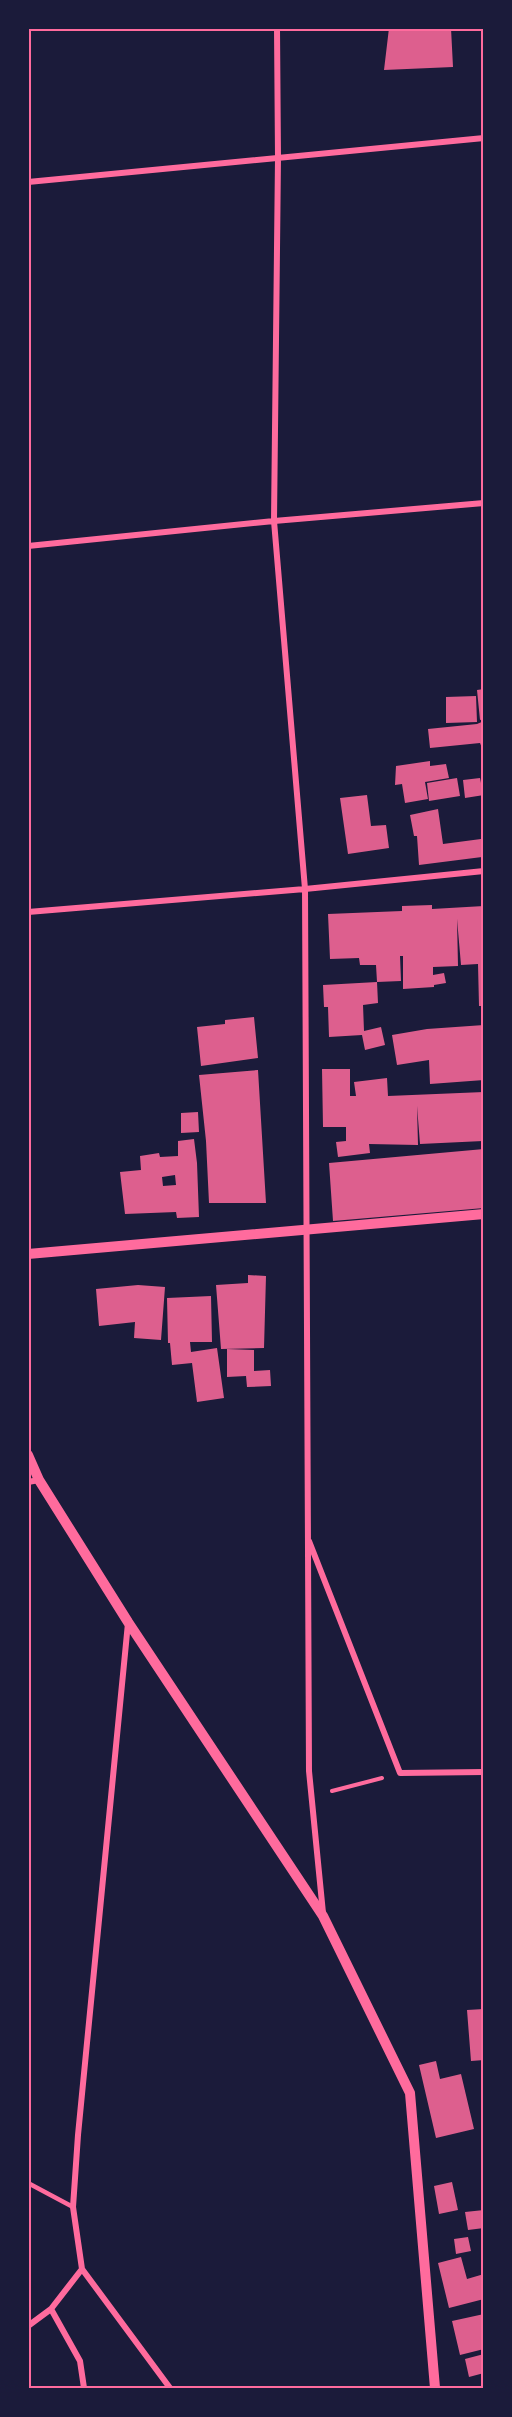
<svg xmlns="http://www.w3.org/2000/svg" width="512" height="2417" viewBox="0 0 512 2417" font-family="Barlow,sans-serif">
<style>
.building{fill:#dd5f8e;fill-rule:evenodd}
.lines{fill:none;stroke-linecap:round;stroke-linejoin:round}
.path{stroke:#ff6b9d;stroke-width:4}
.service{stroke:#ff6b9d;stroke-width:4.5}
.minor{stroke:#ff6b9d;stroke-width:6}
.tertiary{stroke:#ff6b9d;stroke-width:10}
.neatline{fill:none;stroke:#ff6b9d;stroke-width:2}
</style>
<rect width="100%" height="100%" fill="#1b1b3a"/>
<path class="building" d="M 389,28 L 451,28 L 453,67 L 384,70 Z
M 484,689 L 484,719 L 480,720 L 477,690 Z
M 476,696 L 477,722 L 446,723 L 446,697 Z
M 484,721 L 484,753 L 480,743 L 430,748 L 428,729 L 477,724 Z
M 430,761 L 430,766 L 446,764 L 449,778 L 425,782 L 428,799 L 405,803 L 402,784 L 395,785 L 396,766 Z
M 457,778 L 460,796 L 429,801 L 427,783 Z
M 480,778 L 481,783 L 484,783 L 484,795 L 465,798 L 463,780 Z
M 367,795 L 371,826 L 386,825 L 389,848 L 348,854 L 340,798 Z
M 438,809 L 443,844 L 481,839 L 482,857 L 419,865 L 417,836 L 414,836 L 410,815 Z
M 432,905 L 432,909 L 484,906 L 484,1006 L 479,1006 L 478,964 L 461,965 L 457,919 L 458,966 L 433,967 L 433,975 L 444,973 L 446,983 L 434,985 L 434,987 L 403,989 L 403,956 L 400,956 L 401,981 L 377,982 L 376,965 L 360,965 L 359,958 L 330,959 L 328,914 L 402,911 L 402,906 Z
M 377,982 L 378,1003 L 363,1005 L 364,1031 L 381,1027 L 385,1045 L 365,1050 L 362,1035 L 329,1037 L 328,1007 L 324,1007 L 323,985 Z
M 254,1017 L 258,1058 L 201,1066 L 197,1027 L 225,1024 L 225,1020 Z
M 484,1025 L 484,1080 L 430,1084 L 429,1060 L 397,1065 L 392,1035 L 427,1029 Z
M 322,1069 L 350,1069 L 350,1096 L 356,1096 L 354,1082 L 387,1078 L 388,1096 L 484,1092 L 484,1106 L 481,1107 L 483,1141 L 420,1144 L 417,1106 L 418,1145 L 369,1144 L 370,1153 L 338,1157 L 336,1142 L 346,1141 L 346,1127 L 323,1127 Z
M 258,1070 L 266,1203 L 209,1203 L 206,1141 L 199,1075 Z
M 198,1112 L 199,1132 L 181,1133 L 181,1113 Z
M 194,1139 L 197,1163 L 199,1217 L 177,1218 L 176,1212 L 125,1214 L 120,1172 L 141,1170 L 140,1156 L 159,1153 L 160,1157 L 178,1156 L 178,1141 ZM 175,1175 L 176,1185 L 163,1186 L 162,1177 Z
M 484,1149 L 484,1208 L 333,1221 L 329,1163 Z
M 248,1275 L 266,1276 L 264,1348 L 221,1349 L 216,1285 L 248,1283 Z
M 138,1285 L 165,1287 L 161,1340 L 134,1338 L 135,1322 L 99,1326 L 96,1289 Z
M 211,1296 L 212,1342 L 190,1342 L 191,1352 L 217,1348 L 224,1398 L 197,1402 L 192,1363 L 172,1365 L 170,1343 L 168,1343 L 167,1298 Z
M 227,1349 L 254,1350 L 254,1371 L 270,1370 L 271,1386 L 247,1387 L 246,1376 L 227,1377 Z
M 484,2009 L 484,2060 L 471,2061 L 467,2010 Z
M 436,2061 L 440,2079 L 461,2074 L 474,2129 L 436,2138 L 419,2065 Z
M 452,2182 L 458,2210 L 439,2214 L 434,2186 Z
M 484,2210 L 484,2228 L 468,2230 L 465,2212 Z
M 468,2237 L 471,2251 L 456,2254 L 454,2239 Z
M 461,2257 L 467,2279 L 484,2274 L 484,2299 L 449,2308 L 438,2263 Z
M 484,2314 L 484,2349 L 460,2355 L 452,2321 Z
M 484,2354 L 484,2373 L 469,2377 L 465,2359 Z"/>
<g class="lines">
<path class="path" d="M 332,1791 L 382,1778"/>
<path class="service" d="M 28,2183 L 73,2207"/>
<path class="minor" d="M 277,28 L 278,158 L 274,521 L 305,889 L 309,1771 L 323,1913
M 28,182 L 484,138
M 28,546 L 274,521 L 484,503
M 28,912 L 305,889 L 484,871
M 28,1482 L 39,1480
M 309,1541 L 400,1773 L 484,1772
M 128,1623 L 78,2135 L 73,2207 L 82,2269 L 170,2388
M 51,2309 L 80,2361 L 84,2388
M 28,2326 L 51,2309 L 82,2269"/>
<path class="tertiary" d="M 28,1254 L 484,1214
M 28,1455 L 39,1480 L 128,1622 L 323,1916 L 410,2093 L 435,2388"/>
</g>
<rect width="512" height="2417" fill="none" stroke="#1b1b3a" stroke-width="60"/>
<rect x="30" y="30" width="452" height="2357" class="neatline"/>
</svg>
